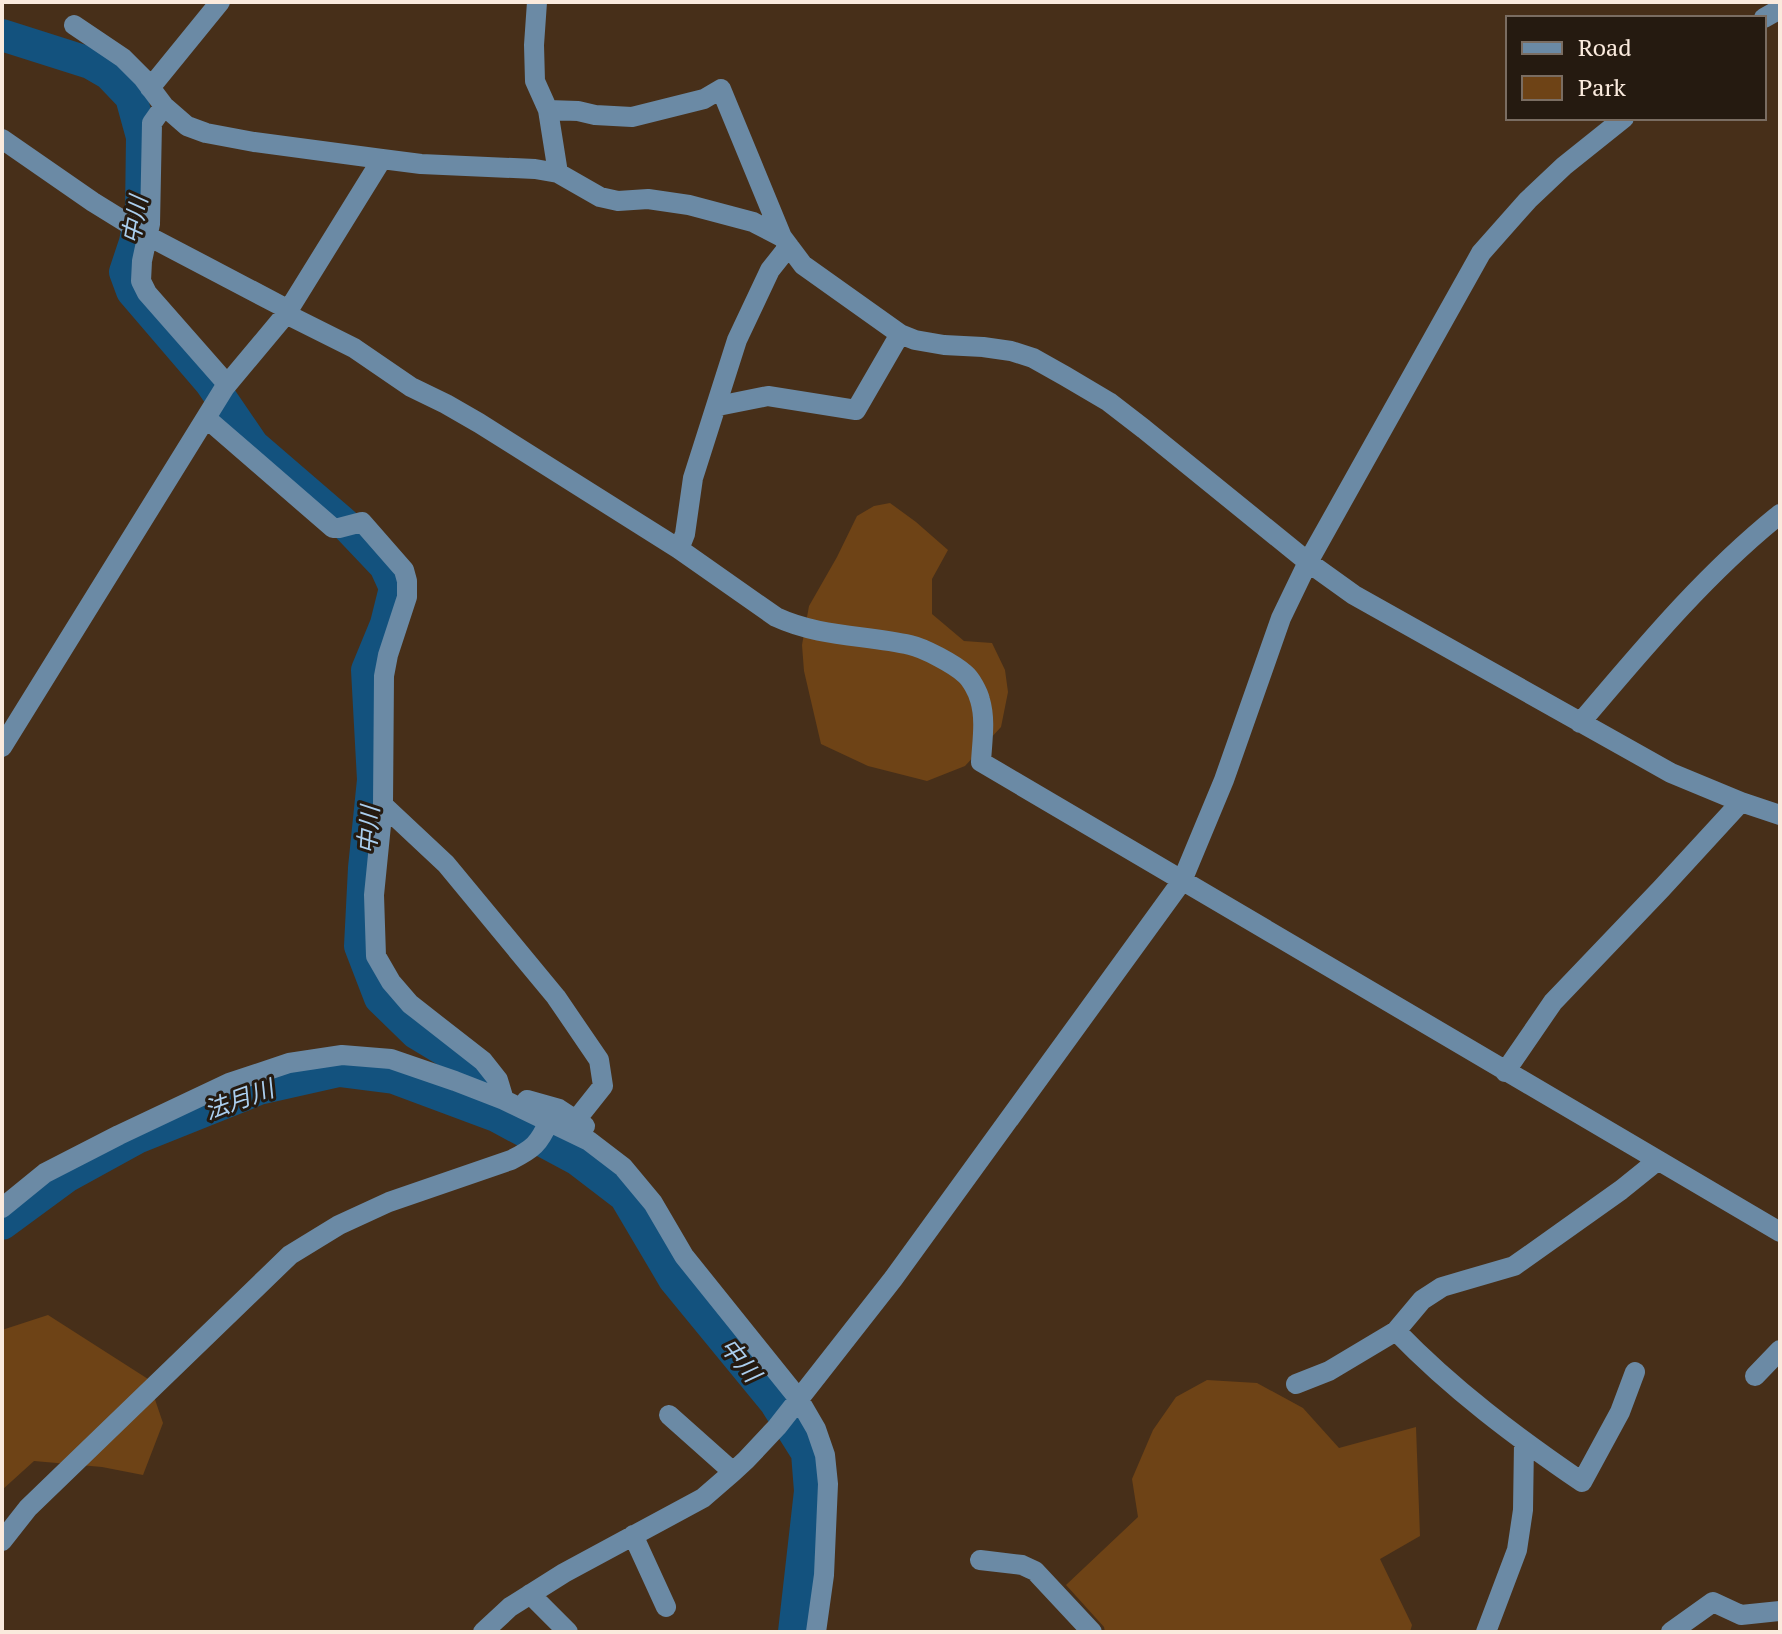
<svg xmlns="http://www.w3.org/2000/svg" width="1782" height="1634" viewBox="0 0 1782 1634" font-family="'PT Serif','Noto Sans JP',serif">
<style>
.green{fill:#6e4316}
.lines{fill:none;stroke-linecap:round;stroke-linejoin:round}
.river{stroke:#13527e;stroke-width:32}
.minor{stroke:#6b8aa5;stroke-width:20}
.labels{text-anchor:middle;stroke-width:6;stroke-linejoin:round;paint-order:stroke}
.water-label{font-size:24px;font-style:italic;fill:#aaceee;stroke:#251a10}
</style>
<rect width="100%" height="100%" fill="#472f19"/>
<path class="green" d="M 890,503 L 916,522 L 948,550 L 932,579 L 932,614 L 964,641 L 992,643 L 1005,670 L 1008,692 L 1001,727 L 965,766 L 927,781 L 868,766 L 821,744 L 804,671 L 802,645 L 809,606 L 837,557 L 857,516 L 874,506 Z
M 48,1315 L 148,1379 L 163,1423 L 143,1475 L 102,1467 L 34,1461 L 2,1490 L 2,1330 Z
M 1207,1380 L 1257,1383 L 1303,1408 L 1339,1448 L 1416,1427 L 1420,1536 L 1380,1559 L 1412,1625 L 1410,1632 L 1105,1632 L 1104,1627 L 1066,1585 L 1138,1517 L 1132,1479 L 1153,1430 L 1176,1397 Z"/>
<g class="lines">
<path class="river" d="M 2,35 L 90,63 L 109,74 L 131,97 L 142,137 L 141,212 L 135,242 L 125,272 L 132,291 L 210,382 L 253,445 L 348,527 L 385,566 L 395,588 L 386,624 L 367,670 L 373,780 L 364,868 L 360,946 L 380,998 L 416,1033 L 474,1068 L 496,1116
M 2,1224 L 66,1177 L 137,1138 L 259,1089 L 339,1071 L 394,1078 L 496,1116 L 578,1160 L 625,1196 L 674,1279 L 775,1402 L 807,1453 L 810,1491 L 794,1632"/>
<path class="minor" d="M 537,2 L 534,45 L 535,81 L 548,110 L 558,173
M 1764,18 L 1780,9
M 74,25 L 123,58 L 143,78 L 164,106 L 187,126 L 206,133 L 254,142 L 382,159 L 421,164 L 535,169 L 558,173 L 600,197 L 618,201 L 648,199 L 689,205 L 753,222 L 782,237 L 803,265 L 900,334 L 915,340 L 944,345 L 983,347 L 1011,351 L 1033,358 L 1065,376 L 1109,402 L 1144,429 L 1308,562 L 1354,595 L 1671,773 L 1741,802 L 1780,815
M 150,88 L 220,2
M 164,106 L 152,123 L 150,224 L 142,261 L 141,281 L 147,293 L 227,384
M 548,110 L 578,111 L 595,115 L 632,117 L 704,99 L 721,89 L 782,237
M 2,139 L 93,202 L 148,236 L 289,310
M 286,314 L 354,348 L 411,387 L 446,404 L 479,423 L 679,549 L 776,617 C 819,637 865,635 910,645 C 924,648 954,664 965,674 C 971,679 978,692 980,700 C 986,720 982,742 981,762 L 1780,1232
M 718,406 L 768,396 L 856,410 L 900,334
M 206,418 L 333,528 L 339,528 L 362,522 L 404,570 L 407,581 L 407,597 L 388,655 L 384,676 L 383,805 L 374,895 L 376,956 L 391,982 L 410,1004 L 483,1061 L 498,1080 L 504,1100
M 679,549 L 685,534 L 693,478 L 737,340 L 770,270 L 789,246
M 1580,723 C 1643,649 1704,575 1780,514
M 2,747 L 225,387 L 286,314 L 382,159
M 383,805 L 446,864 L 556,997 L 599,1060 L 603,1086 L 576,1120
M 1505,1072 L 1553,1002 L 1661,889 L 1741,802
M 527,1100 L 559,1109 L 585,1126
M 2,1208 L 45,1173 L 119,1135 L 229,1083 L 289,1063 L 342,1055 L 391,1059 L 455,1081 L 504,1100 L 589,1141 L 623,1167 L 653,1203 L 684,1256 L 798,1398 L 816,1429 L 825,1455 L 828,1484 L 824,1575 L 816,1632
M 1635,1372 L 1620,1412 L 1582,1482 C 1516,1437 1452,1389 1396,1331 L 1422,1300 L 1442,1287 L 1514,1266 L 1621,1190 L 1657,1161
M 1755,1376 L 1780,1350
M 1296,1384 L 1329,1371 L 1396,1331
M 669,1415 L 733,1472
M 633,1535 L 666,1607
M 2,1541 L 28,1508 L 290,1255 L 339,1225 L 389,1202 L 511,1160 C 533,1149 539,1144 549,1121
M 980,1560 L 1022,1565 L 1035,1571 L 1092,1632
M 530,1594 L 568,1632
M 483,1632 L 510,1607 L 564,1573 L 703,1498 L 733,1472 L 746,1460 L 777,1427 L 893,1279 L 1182,881 L 1224,780 L 1281,618 L 1308,562 L 1481,253 L 1528,200 L 1564,166 L 1624,118
M 1486,1632 L 1517,1550 L 1523,1510 L 1524,1443
M 1671,1632 L 1713,1602 L 1741,1615 L 1780,1611"/>
</g>
<g class="labels">
<g class="water-label">
<text transform="translate(135 220) rotate(-80)" y="8">中川</text>
<text transform="translate(369 830) rotate(-86)" y="8">中川</text>
<text transform="translate(239 1100) rotate(-20)" y="8">法月川</text>
<text transform="translate(740 1360) rotate(51)" y="8">中川</text>
</g>
</g>
<rect width="1782" height="1634" fill="none" stroke="#faeadd" stroke-width="8"/>
<rect x="1506" y="16" width="260" height="104" fill="#251a10" stroke="#7a6d62" stroke-width="2"/>
<rect x="1522" y="42" width="40" height="12" fill="#6b8aa5" stroke="#7a6d62" stroke-width="2"/>
<text x="1578" y="56" font-size="24" fill="#faeadd">Road</text>
<rect x="1522" y="76" width="40" height="24" fill="#6e4316" stroke="#7a6d62" stroke-width="2"/>
<text x="1578" y="96" font-size="24" fill="#faeadd">Park</text>
</svg>
